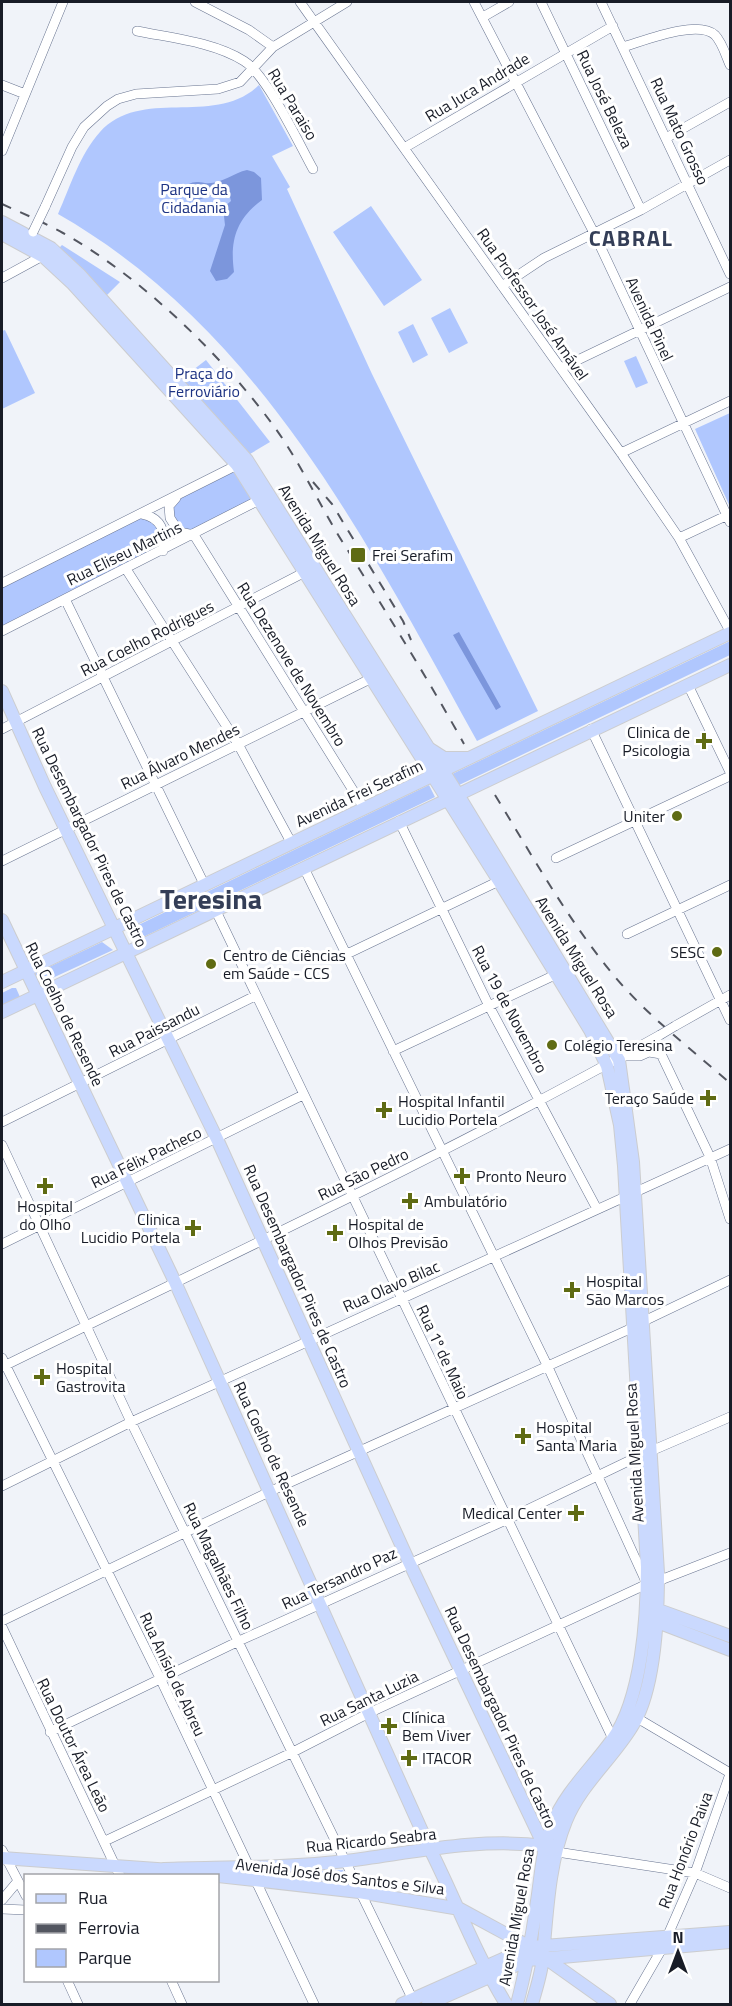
<svg xmlns="http://www.w3.org/2000/svg" width="732" height="2006" viewBox="0 0 732 2006" font-family="'Titillium Web',sans-serif">
<style>
.green{fill:#b0c7fe}
.water{fill:#7c96dc}
.lines{fill:none;stroke-linecap:round;stroke-linejoin:round}
.minor-casing{stroke:#697591;stroke-width:10}
.major-casing{stroke:#cccdcf;stroke-width:14}
.minor{stroke:#fff;stroke-width:9}
.major{stroke:#cad9fe;stroke-width:12}
.rail{stroke:#535660;stroke-width:2;stroke-dasharray:10 10;stroke-linecap:butt}
.minor-bridge-casing{stroke:#697591;stroke-width:10;stroke-linecap:butt}
.minor-bridge{stroke:#fff;stroke-width:9}
.poi-dot{fill:#5f6b13;stroke:#fff;stroke-width:2}
.labels{text-anchor:middle;stroke-width:6;stroke-linejoin:round;paint-order:stroke}
.street-label{font-size:16px;fill:#181c27;stroke:#fff}
.park-label{font-size:16px;fill:#1d3383;stroke:#fff}
.poi-label{font-size:16px;fill:#181c27;stroke:#fff;text-anchor:start}
.district-label{font-size:22px;font-weight:bold;letter-spacing:1.5px;fill:#343e57;stroke:#fff}
.town-label{font-size:28px;font-weight:bold;fill:#343e57;stroke:#fff}
</style>
<rect width="100%" height="100%" fill="#f0f3f9"/>
<path class="green" d="M 259,85 L 293,146 L 272,156 L 290,187 L 287,189 L 372,374 L 538,711 L 477,741 C 368,544 261,330 58,214 C 70,187 80,154 100,132 C 142,86 215,128 259,85 Z
M 371,206 L 422,280 L 384,306 L 333,232 Z
M 62,245 L 120,282 L 105,297 L 59,248 Z
M 450,308 L 468,343 L 449,353 L 431,318 Z
M 413,324 L 428,355 L 413,363 L 398,332 Z
M 5,330 L 35,393 L 2,409 L 2,331 Z
M 636,356 L 648,383 L 636,388 L 624,361 Z
M 206,360 L 270,442 L 250,454 L 180,380 Z
M 730,413 L 730,507 L 695,429 Z
M 236,469 L 254,500 L 186,533 L 176,523 L 172,507 L 180,498 Z
M 144,516 L 158,524 L 161,549 L 2,629 L 2,586 Z
M 730,641 L 730,655 L 455,787 L 448,776 Z
M 429,785 L 435,797 L 135,941 L 130,929 Z
M 102,942 L 113,950 L 46,981 L 34,974 Z
M 12,988 L 16,988 L 20,997 L 2,1008 L 2,993 Z
M 343,1870 L 352,1890 L 259,1876 Z"/>
<path class="water" d="M 247,170 L 254,172 L 261,178 L 262,200 C 235,220 230,242 234,272 L 227,279 L 216,281 L 210,271 L 225,225 L 223,208 L 231,201 L 230,197 L 223,192 L 195,201 L 187,199 L 187,185 C 195,181 197,182 205,183 C 220,185 233,173 247,170 Z
M 459,632 L 501,707 L 496,710 L 453,635 Z"/>
<g class="lines">
<g class="minor-casing">
<path id="minor" d="M 195,2 L 249,30 L 273,47
M 300,2 L 621,453 L 679,538 L 730,631
M 474,2 L 594,233 L 730,522
M 541,2 L 641,210
M 601,2 L 730,274
M 483,17 L 509,2
M 137,31 C 171,38 214,42 244,61 C 267,75 299,144 313,169
M 623,47 C 644,41 697,19 715,35 C 722,42 726,56 730,65
M 2,85 L 25,94
M 666,138 L 730,102
M 404,148 L 613,26
M 2,151 L 63,2
M 45,207 L 72,147 L 84,127 L 107,106 L 118,99 L 136,94 L 218,89 L 240,82 L 273,47 L 347,2
M 2,278 L 46,254
M 502,286 L 544,258 L 641,210 L 730,160
M 561,368 L 730,287
M 621,453 L 730,401
M 176,498 L 169,506 L 170,518 L 179,532 L 194,535
M 142,514 C 162,518 166,532 163,551
M 194,535 L 364,808
M 679,538 L 730,514
M 126,569 L 238,744 L 292,844
M 2,583 L 241,463
M 65,599 L 205,886
M 2,631 L 265,497
M 688,685 L 730,772
M 2,729 L 305,572
M 591,729 L 730,1020
M 399,821 L 489,1006 L 597,1209
M 556,858 L 730,776
M 2,861 L 372,678
M 216,911 L 613,1739
M 627,934 L 730,885
M 347,954 L 499,881
M 675,1026 L 730,995
M 393,1051 L 557,974
M 626,1056 L 640,1056 L 649,1052 L 661,1054 L 710,1157 L 730,1219
M 2,1122 L 255,996
M 2,1145 L 131,1422 L 413,2000
M 2,1244 L 303,1095
M 642,1322 L 730,1280
M 2,1358 L 160,1678 L 314,2004
M 2,1367 C 222,1259 446,1155 660,1035
M 651,1451 L 730,1417
M 2,1486 L 131,1422 L 730,1149
M 658,1581 L 730,1553
M 2,1621 L 271,1491 L 632,1328
M 2,1627 L 120,1876
M 632,1715 L 730,1773
M 50,1732 L 239,1641 L 506,1520 L 641,1455
M 105,1841 L 291,1753 L 369,1713 L 647,1584 L 548,1367 L 304,868
M 2,1850 L 26,1896
M 557,1852 L 695,1873 L 730,1888
M 2,1900 L 18,1881
M 2,1909 L 26,1910
M 667,1937 L 695,1873 L 730,1774
M 67,1980 L 78,2004
M 171,1980 L 182,2004
M 630,2004 L 663,1947"/>
</g>
<g class="major-casing">
<path id="major" d="M 2,222 L 51,248 L 80,275 L 247,460 L 457,793 L 619,1060 L 633,1162 L 658,1573 C 658,1616 655,1692 631,1728 C 611,1760 580,1786 566,1821 C 549,1862 547,1913 543,1956 C 542,1972 536,1989 532,2004
M 2,234 L 44,257 L 72,283 L 237,465 L 499,881 L 590,1030 L 607,1066 L 620,1125 L 624,1166 L 647,1567 C 647,1617 642,1699 612,1740 C 592,1768 565,1792 552,1825 C 542,1849 541,1876 537,1901 C 532,1936 526,1970 517,2004
M 2,691 L 45,787 L 217,1139 L 409,1562 L 547,1852
M 430,749 L 444,758 L 467,758
M 2,920 L 175,1282 L 430,1849 C 456,1901 476,1955 506,2004
M 2,982 L 730,633
M 2,1012 L 730,665
M 653,1608 L 730,1636
M 652,1620 L 730,1650
M 2,1858 L 171,1870
M 164,1869 C 224,1867 286,1868 346,1861 C 411,1853 479,1837 545,1846
M 218,1876 L 359,1892 L 460,1909 L 530,1947 L 610,2004
M 402,2004 L 530,1947 L 730,1932
M 428,2004 L 528,1960 L 730,1942"/>
</g>
<use href="#minor" class="minor"/>
<use href="#major" class="major"/>
<path class="rail" d="M 2,204 C 22,213 43,222 63,233 C 141,277 220,353 273,425 C 301,463 321,509 347,549 C 387,614 427,677 464,744
M 313,482 L 332,504 L 403,621 L 411,640
M 495,795 C 533,857 569,922 616,978 C 649,1017 692,1050 730,1083"/>
<g class="minor-bridge-casing">
<path id="minor-bridge" d="M 33,232 L 45,207
M 660,1035 L 675,1026"/>
</g>
<use href="#minor-bridge" class="minor-bridge"/>
</g>
<g class="poi-dot">
<rect x="350" y="547" width="16" height="16" rx="3"/>
<path d="M701 732h6v6h6v6h-6v6h-6v-6h-6v-6h6z"/>
<circle cx="677" cy="816" r="6"/>
<circle cx="717" cy="952" r="6"/>
<circle cx="211" cy="964" r="6"/>
<circle cx="552" cy="1045" r="6"/>
<path d="M705 1089h6v6h6v6h-6v6h-6v-6h-6v-6h6z"/>
<path d="M381 1101h6v6h6v6h-6v6h-6v-6h-6v-6h6z"/>
<path d="M459 1167h6v6h6v6h-6v6h-6v-6h-6v-6h6z"/>
<path d="M42 1177h6v6h6v6h-6v6h-6v-6h-6v-6h6z"/>
<path d="M407 1192h6v6h6v6h-6v6h-6v-6h-6v-6h6z"/>
<path d="M190 1219h6v6h6v6h-6v6h-6v-6h-6v-6h6z"/>
<path d="M332 1224h6v6h6v6h-6v6h-6v-6h-6v-6h6z"/>
<path d="M569 1281h6v6h6v6h-6v6h-6v-6h-6v-6h6z"/>
<path d="M39 1368h6v6h6v6h-6v6h-6v-6h-6v-6h6z"/>
<path d="M520 1427h6v6h6v6h-6v6h-6v-6h-6v-6h6z"/>
<path d="M573 1504h6v6h6v6h-6v6h-6v-6h-6v-6h6z"/>
<path d="M386 1717h6v6h6v6h-6v6h-6v-6h-6v-6h6z"/>
<path d="M406 1749h6v6h6v6h-6v6h-6v-6h-6v-6h6z"/>
</g>
<g class="labels">
<g class="street-label">
<text transform="translate(477 87) rotate(-31)" y="6">Rua Juca Andrade</text>
<text transform="translate(605 99) rotate(64)" y="6">Rua José Beleza</text>
<text transform="translate(293 104) rotate(59)" y="6">Rua Paraiso</text>
<text transform="translate(680 131) rotate(65)" y="6">Rua Mato Grosso</text>
<text transform="translate(533 304) rotate(55)" y="6">Rua Professor José Amável</text>
<text transform="translate(650 319) rotate(65)" y="6">Avenida Pinel</text>
<text transform="translate(320 545) rotate(58)" y="6">Avenida Miguel Rosa</text>
<text transform="translate(124 553) rotate(-26)" y="6">Rua Eliseu Martins</text>
<text transform="translate(147 638) rotate(-27)" y="6">Rua Coelho Rodrigues</text>
<text transform="translate(292 664) rotate(58)" y="6">Rua Dezenove de Novembro</text>
<text transform="translate(180 756) rotate(-26)" y="6">Rua Álvaro Mendes</text>
<text transform="translate(359 793) rotate(-25)" y="6">Avenida Frei Serafim</text>
<text transform="translate(90 837) rotate(64)" y="6">Rua Desembargador Pires de Castro</text>
<text transform="translate(577 957) rotate(58)" y="6">Avenida Miguel Rosa</text>
<text transform="translate(510 1009) rotate(62)" y="6">Rua 19 de Novembro</text>
<text transform="translate(65 1014) rotate(64)" y="6">Rua Coelho de Resende</text>
<text transform="translate(154 1030) rotate(-27)" y="6">Rua Paissandu</text>
<text transform="translate(146 1157) rotate(-26)" y="6">Rua Félix Pacheco</text>
<text transform="translate(363 1174) rotate(-26)" y="6">Rua São Pedro</text>
<text transform="translate(298 1276) rotate(66)" y="6">Rua Desembargador Pires de Castro</text>
<text transform="translate(391 1286) rotate(-24)" y="6">Rua Olavo Bilac</text>
<text transform="translate(443 1352) rotate(65)" y="6">Rua 1º de Maio</text>
<text transform="translate(634 1453) rotate(-93)" y="6">Avenida Miguel Rosa</text>
<text transform="translate(272 1454) rotate(65)" y="6">Rua Coelho de Resende</text>
<text transform="translate(219 1566) rotate(64)" y="6">Rua Magalhães Filho</text>
<text transform="translate(339 1578) rotate(-25)" y="6">Rua Tersandro Paz</text>
<text transform="translate(173 1674) rotate(65)" y="6">Rua Anísio de Abreu</text>
<text transform="translate(369 1698) rotate(-26)" y="6">Rua Santa Luzia</text>
<text transform="translate(501 1717) rotate(65)" y="6">Rua Desembargador Pires de Castro</text>
<text transform="translate(74 1745) rotate(64)" y="6">Rua Doutor Área Leão</text>
<text transform="translate(371 1840) rotate(-6)" y="6">Rua Ricardo Seabra</text>
<text transform="translate(685 1850) rotate(-69)" y="6">Rua Honório Paiva</text>
<text transform="translate(340 1876) rotate(7)" y="6">Avenida José dos Santos e Silva</text>
<text transform="translate(516 1917) rotate(-80)" y="6">Avenida Miguel Rosa</text>
</g>
<g class="park-label">
<text x="194" y="195">Parque da<tspan x="194" dy="18">Cidadania</tspan></text>
<text x="204" y="379">Praça do<tspan x="204" dy="18">Ferroviário</tspan></text>
</g>
<g class="poi-label">
<text x="372" y="561">Frei Serafim</text>
<text x="690" y="738" text-anchor="end">Clinica de<tspan x="690" dy="18">Psicologia</tspan></text>
<text x="665" y="822" text-anchor="end">Uniter</text>
<text x="705" y="958" text-anchor="end">SESC</text>
<text x="223" y="961">Centro de Ciências<tspan x="223" dy="18">em Saúde - CCS</tspan></text>
<text x="564" y="1051">Colégio Teresina</text>
<text x="694" y="1104" text-anchor="end">Teraço Saúde</text>
<text x="398" y="1107">Hospital Infantil<tspan x="398" dy="18">Lucidio Portela</tspan></text>
<text x="476" y="1182">Pronto Neuro</text>
<text x="424" y="1207">Ambulatório</text>
<text x="45" y="1212" text-anchor="middle">Hospital<tspan x="45" dy="18">do Olho</tspan></text>
<text x="180" y="1225" text-anchor="end">Clinica<tspan x="180" dy="18">Lucidio Portela</tspan></text>
<text x="348" y="1230">Hospital de<tspan x="348" dy="18">Olhos Previsão</tspan></text>
<text x="586" y="1287">Hospital<tspan x="586" dy="18">São Marcos</tspan></text>
<text x="56" y="1374">Hospital<tspan x="56" dy="18">Gastrovita</tspan></text>
<text x="536" y="1433">Hospital<tspan x="536" dy="18">Santa Maria</tspan></text>
<text x="562" y="1519" text-anchor="end">Medical Center</text>
<text x="402" y="1723">Clínica<tspan x="402" dy="18">Bem Viver</tspan></text>
<text x="422" y="1764">ITACOR</text>
</g>
<g class="district-label">
<text x="631" y="246">CABRAL</text>
</g>
<g class="town-label">
<text x="211" y="909">Teresina</text>
</g>
</g>
<rect width="732" height="2006" fill="none" stroke="#181c27" stroke-width="6"/>
<rect x="24" y="1874" width="195" height="108" fill="#ffffff" stroke="#a3a4a9" stroke-width="1.5"/>
<rect x="36" y="1894" width="30" height="9" fill="#cad9fe" stroke="#a3a4a9" stroke-width="1.5"/>
<text x="78" y="1904" font-size="18" fill="#181c27">Rua</text>
<rect x="36" y="1924" width="30" height="9" fill="#535660" stroke="#a3a4a9" stroke-width="1.5"/>
<text x="78" y="1934" font-size="18" fill="#181c27">Ferrovia</text>
<rect x="36" y="1949" width="30" height="18" fill="#b0c7fe" stroke="#a3a4a9" stroke-width="1.5"/>
<text x="78" y="1964" font-size="18" fill="#181c27">Parque</text>
<g transform="translate(678 1952)" stroke="#ffffff" stroke-width="4.5" paint-order="stroke">
<path d="M0-4.5L10 22L0 15L-10 22Z" fill="#181c27"/>
<text y="-9" font-size="16" font-weight="bold" text-anchor="middle" fill="#181c27">N</text>
</g>
</svg>
